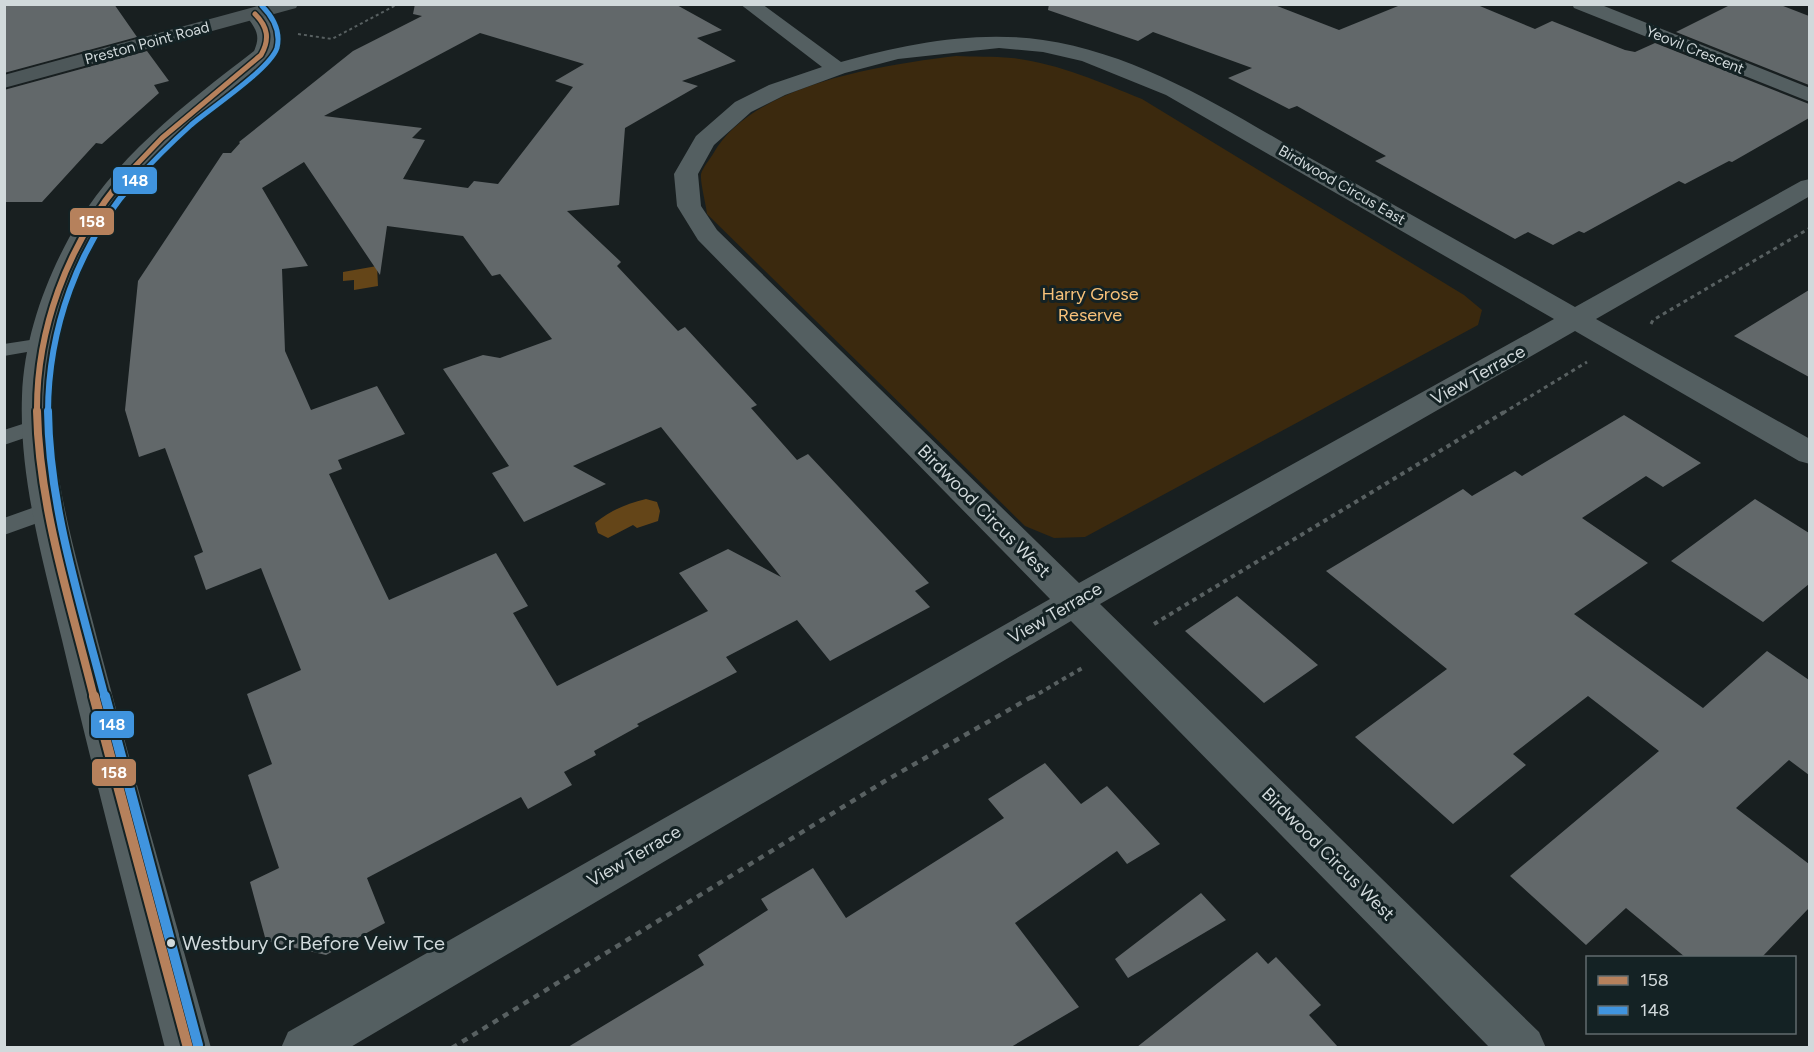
<svg xmlns="http://www.w3.org/2000/svg" width="1814" height="1052" viewBox="0 0 1814 1052" font-family="Figtree,sans-serif">
<style>
.green{fill:#3b290e}
.water{fill:#644518}
.building{fill:#62686a;fill-rule:evenodd}
.lines{fill:none;stroke-linecap:round;stroke-linejoin:round}
.path-far3{stroke:#586061;stroke-width:2;stroke-dasharray:3 3;stroke-linecap:butt}
.path-far2{stroke:#586061;stroke-width:3;stroke-dasharray:4 4;stroke-linecap:butt}
.path-far1{stroke:#586061;stroke-width:4;stroke-dasharray:4.5 4.5;stroke-linecap:butt}
.path{stroke:#586061;stroke-width:4.5;stroke-dasharray:6 6;stroke-linecap:butt}
.service{fill:#545f61;fill-rule:evenodd}
.minor{fill:#545f61;fill-rule:evenodd}
.secondary{fill:#4d5759;fill-rule:evenodd}
.bus-1-far3-casing{stroke:#142224;stroke-width:8}
.bus-1-far2-casing{stroke:#142224;stroke-width:10}
.bus-1-far1-casing{stroke:#142224;stroke-width:12}
.bus-1-casing{stroke:#142224;stroke-width:14}
.bus-2-far3-casing{stroke:#142224;stroke-width:8}
.bus-2-far2-casing{stroke:#142224;stroke-width:10}
.bus-2-far1-casing{stroke:#142224;stroke-width:12}
.bus-2-casing{stroke:#142224;stroke-width:14}
.bus-1-far3{stroke:#b6815c;stroke-width:5}
.bus-1-far2{stroke:#b6815c;stroke-width:6}
.bus-1-far1{stroke:#b6815c;stroke-width:8}
.bus-1{stroke:#b6815c;stroke-width:10}
.bus-2-far3{stroke:#4094de;stroke-width:5}
.bus-2-far2{stroke:#4094de;stroke-width:6}
.bus-2-far1{stroke:#4094de;stroke-width:8}
.bus-2{stroke:#4094de;stroke-width:10}
.bus-dot{fill:#d1d9db;stroke:#142224;stroke-width:2}
.labels{text-anchor:middle;stroke-width:6;stroke-linejoin:round;paint-order:stroke}
.far-street-label{font-size:15px;fill:#d1d9db;stroke:#142224}
.park-label{font-size:18px;fill:#f8c27a;stroke:#142224}
.street-label{font-size:18px;fill:#d1d9db;stroke:#142224}
.near-bus-label{font-size:20px;fill:#d1d9db;stroke:#142224;text-anchor:start}
.line-badge{stroke:#142224;stroke-width:2}
.badge-label{font-size:16px;text-anchor:middle;font-weight:bold;fill:#fff}
</style>
<rect width="100%" height="100%" fill="#181f20"/>
<path class="green" d="M 956,56 C 974,57 993,56 1012,58 C 1057,63 1100,82 1142,99 L 1464,295 L 1482,310 L 1478,325 L 1085,537 L 1054,538 L 1025,526 L 707,214 C 706,205 700,182 701,174 C 703,167 710,159 713,154 C 752,84 882,65 956,56 Z"/>
<path class="water" d="M 377,266 L 378,286 L 354,290 L 354,280 L 343,281 L 343,272 Z
M 646,499 L 657,502 L 660,511 L 658,521 L 637,528 L 633,525 L 608,538 L 598,533 L 595,523 C 611,510 626,504 646,499 Z"/>
<path class="building" d="M 4,4 L 114,4 L 137,37 L 4,73 Z
M 415,4 L 675,4 L 722,30 L 697,38 L 736,61 L 682,81 L 698,86 L 625,128 L 619,205 L 567,211 L 621,262 L 617,266 L 678,331 L 685,327 L 757,405 L 751,408 L 797,460 L 808,454 L 929,583 L 915,591 L 930,607 L 830,661 L 797,620 L 726,657 L 737,672 L 637,724 L 639,726 L 594,751 L 596,755 L 564,772 L 572,785 L 528,809 L 521,797 L 367,878 L 385,923 L 326,955 L 266,941 L 250,882 L 279,868 L 248,775 L 272,764 L 247,694 L 301,670 L 261,568 L 206,590 L 194,556 L 203,552 L 165,448 L 139,457 L 125,410 L 138,281 L 223,153 L 231,153 L 240,143 L 239,142 L 353,51 L 422,16 L 413,14 ZM 480,33 L 584,64 L 555,81 L 573,87 L 498,184 L 474,181 L 468,188 L 403,179 L 425,140 L 412,138 L 422,128 L 324,116 ZM 304,162 L 380,275 L 387,226 L 463,236 L 492,276 L 500,274 L 552,339 L 500,358 L 483,355 L 443,369 L 509,466 L 492,473 L 524,522 L 606,484 L 573,466 L 661,427 L 781,577 L 728,549 L 679,573 L 708,611 L 557,686 L 513,613 L 528,606 L 496,553 L 389,600 L 329,474 L 342,469 L 338,460 L 405,434 L 377,386 L 311,410 L 285,351 L 282,269 L 308,266 L 262,188 Z
M 1049,4 L 1272,4 L 1339,30 L 1403,4 L 1475,4 L 1535,29 L 1552,21 L 1625,50 L 1635,52 L 1655,43 L 1809,104 L 1809,118 L 1732,162 L 1729,161 L 1685,184 L 1679,181 L 1584,233 L 1579,231 L 1553,245 L 1528,232 L 1515,239 L 1375,161 L 1386,156 L 1297,106 L 1289,109 L 1228,78 L 1252,68 L 1153,32 L 1138,41 L 1048,10 Z
M 1732,4 L 1778,4 L 1809,16 L 1809,85 L 1676,32 Z
M 147,51 L 169,81 L 154,85 L 159,93 L 102,144 L 96,143 L 42,202 L 4,202 L 4,90 Z
M 1809,290 L 1809,377 L 1734,336 Z
M 1624,415 L 1701,463 L 1663,487 L 1646,476 L 1582,518 L 1648,563 L 1574,614 L 1703,708 L 1767,651 L 1809,680 L 1809,775 L 1789,760 L 1736,808 L 1809,864 L 1809,908 L 1762,957 L 1685,957 L 1626,908 L 1586,945 L 1510,876 L 1659,751 L 1588,696 L 1513,754 L 1526,765 L 1453,824 L 1355,737 L 1447,669 L 1326,571 L 1463,489 L 1472,496 L 1515,471 L 1522,476 Z
M 1755,499 L 1809,533 L 1809,584 L 1763,622 L 1671,561 Z
M 1237,596 L 1318,665 L 1264,703 L 1185,631 Z
M 1045,763 L 1081,804 L 1107,786 L 1160,844 L 1127,864 L 1117,851 L 1015,923 L 1079,1007 L 1011,1047 L 568,1047 L 704,965 L 698,955 L 768,910 L 761,899 L 813,868 L 846,918 L 1004,818 L 988,799 Z
M 1201,893 L 1226,920 L 1128,978 L 1115,959 Z
M 1257,952 L 1268,964 L 1276,957 L 1321,1005 L 1309,1015 L 1338,1047 L 1137,1047 Z"/>
<g class="lines">
<path class="path-far3" d="M 298,34 L 332,39 L 398,4"/>
<path class="path-far2" d="M 1651,324 L 1653,320 L 1810,228
M 1503,413 L 1587,362"/>
<path class="path-far1" d="M 1154,624 L 1506,411
M 1031,698 L 1084,667"/>
<path class="path" d="M 452,1048 L 885,781 L 1033,696"/>
<path class="service" d="M 43,338 L 50,340 L 53,344 L 50,348 L 4,356 L 4,344 Z
M 38,419 L 45,421 L 48,426 L 45,431 L 4,445 L 4,430 Z
M 49,502 L 57,504 L 60,510 L 57,516 L 4,535 L 4,518 Z"/>
<path class="minor" d="M 740,4 L 762,4 L 841,62 C 905,44 976,30 1043,40 C 1140,54 1226,110 1310,158 C 1399,208 1487,257 1575,307 L 1801,181 L 1810,179 L 1810,196 L 1596,319 L 1810,439 L 1810,464 L 1799,461 L 1575,331 L 1100,604 L 1539,1032 L 1546,1048 L 1490,1048 L 1071,621 L 349,1048 L 281,1048 L 288,1032 L 1050,599 L 698,240 L 677,206 L 674,174 L 696,136 L 735,102 L 769,85 L 822,67 ZM 999,48 L 1043,52 L 1082,61 L 1166,95 L 1554,319 L 1079,583 L 717,230 L 701,206 L 698,174 L 714,145 L 751,112 L 785,95 L 845,73 L 898,59 Z
M 1572,4 L 1599,4 L 1810,88 L 1810,102 L 1574,8 Z
M 255,8 C 282,15 281,40 268,59 C 204,111 133,163 95,238 C 70,286 53,342 52,395 C 51,479 78,562 98,642 C 134,778 173,912 211,1048 L 165,1048 C 130,912 94,777 62,640 C 43,561 19,478 22,396 C 24,341 43,286 69,238 C 112,159 184,105 254,51 C 262,34 254,27 245,14 L 248,10 Z"/>
<path class="secondary" d="M 265,4 L 298,4 L 296,8 L 4,88 L 4,75 Z"/>
<g class="bus-1-far3-casing">
<path id="bus-1-far3" d="M 118,184 L 162,138 L 261,55 C 270,39 268,27 255,14"/>
</g>
<g class="bus-1-far2-casing">
<path id="bus-1-far2" d="M 37,413 C 36,330 67,247 119,183"/>
</g>
<g class="bus-1-far1-casing">
<path id="bus-1-far1" d="M 37,411 C 39,508 71,604 94,698"/>
</g>
<g class="bus-1-casing">
<path id="bus-1" d="M 94,696 L 188,1048"/>
</g>
<g class="bus-2-far3-casing">
<path id="bus-2-far3" d="M 132,184 C 151,163 170,144 191,125 C 211,108 270,69 277,48 C 281,31 273,17 262,6"/>
</g>
<g class="bus-2-far2-casing">
<path id="bus-2-far2" d="M 48,413 C 48,329 78,245 133,183"/>
</g>
<g class="bus-2-far1-casing">
<path id="bus-2-far1" d="M 48,411 C 49,508 81,604 105,698"/>
</g>
<g class="bus-2-casing">
<path id="bus-2" d="M 105,696 L 198,1045"/>
</g>
<use href="#bus-1-far3" class="bus-1-far3"/>
<use href="#bus-1-far2" class="bus-1-far2"/>
<use href="#bus-1-far1" class="bus-1-far1"/>
<use href="#bus-1" class="bus-1"/>
<use href="#bus-2-far3" class="bus-2-far3"/>
<use href="#bus-2-far2" class="bus-2-far2"/>
<use href="#bus-2-far1" class="bus-2-far1"/>
<use href="#bus-2" class="bus-2"/>
</g>
<circle class="bus-dot" cx="171" cy="943" r="5"/>
<g class="labels">
<g class="far-street-label">
<text transform="translate(147 43) rotate(-15)" y="5">Preston Point Road</text>
<text transform="translate(1695 50) rotate(22)" y="5">Yeovil Crescent</text>
<text transform="translate(1342 185) rotate(30)" y="5">Birdwood Circus East</text>
</g>
<g class="park-label">
<text x="1090" y="300">Harry Grose<tspan x="1090" dy="21">Reserve</tspan></text>
</g>
<g class="street-label">
<text transform="translate(1478 375) rotate(-29)" y="6">View Terrace</text>
<text transform="translate(984 511) rotate(45)" y="6">Birdwood Circus West</text>
<text transform="translate(1055 613) rotate(-30)" y="6">View Terrace</text>
<text transform="translate(1328 854) rotate(45)" y="6">Birdwood Circus West</text>
<text transform="translate(634 856) rotate(-30)" y="6">View Terrace</text>
</g>
<g class="near-bus-label">
<text x="182" y="950">Westbury Cr Before Veiw Tce</text>
</g>
</g>
<g class="line-badge">
<rect x="112" y="166" width="46" height="29" rx="6" fill="#4094de"/>
<rect x="69" y="207" width="46" height="29" rx="6" fill="#b6815c"/>
<rect x="90" y="710" width="45" height="29" rx="6" fill="#4094de"/>
<rect x="91" y="758" width="46" height="29" rx="6" fill="#b6815c"/>
</g>
<g class="badge-label">
<text x="135" y="186">148</text>
<text x="92" y="227">158</text>
<text x="112" y="730">148</text>
<text x="114" y="778">158</text>
</g>
<rect width="1814" height="1052" fill="none" stroke="#d1d9db" stroke-width="12"/>
<rect x="1586" y="956" width="210" height="78" fill="#142224" stroke="#606b6d" stroke-width="1.5"/>
<rect x="1598" y="976" width="30" height="9" fill="#b6815c" stroke="#606b6d" stroke-width="1.5"/>
<text x="1640" y="986" font-size="18" fill="#d1d9db">158</text>
<rect x="1598" y="1006" width="30" height="9" fill="#4094de" stroke="#606b6d" stroke-width="1.5"/>
<text x="1640" y="1016" font-size="18" fill="#d1d9db">148</text>
</svg>
